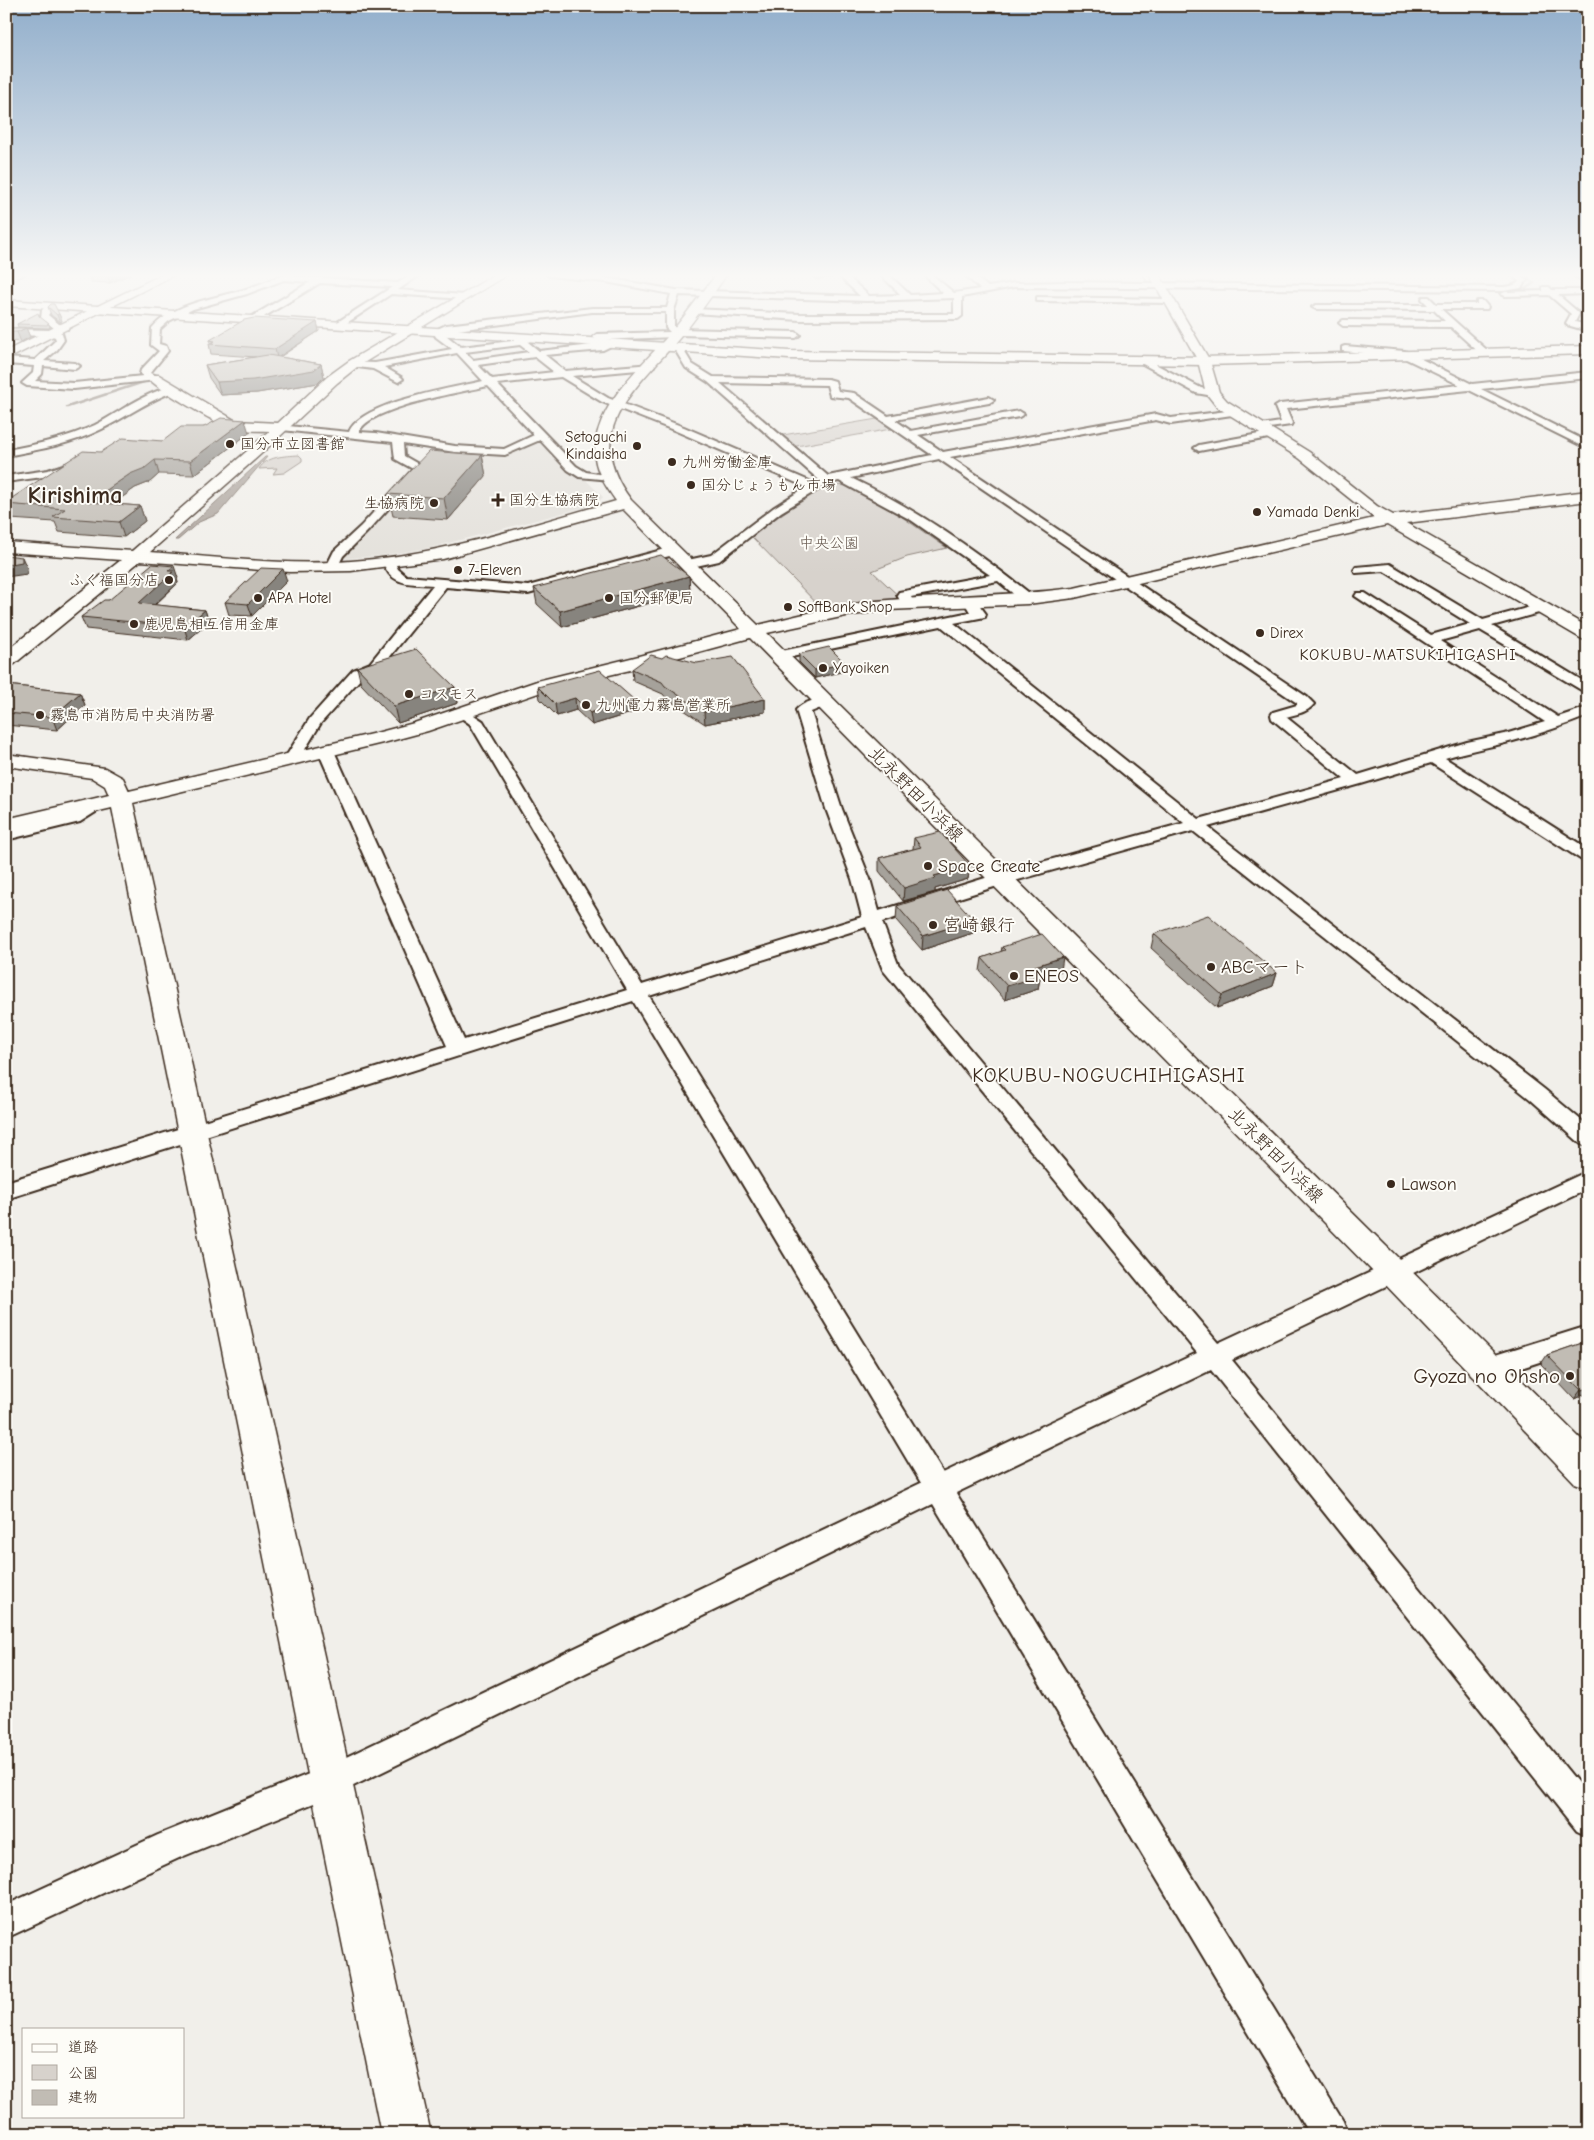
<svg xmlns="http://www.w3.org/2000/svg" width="1594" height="2140" viewBox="0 0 1594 2140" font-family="'Comic Neue','Klee One',sans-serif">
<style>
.built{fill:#e3e0da}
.green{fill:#d7d2cc;stroke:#897e75}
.water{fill:#aea69f;stroke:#80746b}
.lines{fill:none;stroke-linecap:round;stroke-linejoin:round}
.stream{stroke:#80746b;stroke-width:2.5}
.street-casing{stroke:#3b2a1e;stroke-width:4}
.secondary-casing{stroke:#3b2a1e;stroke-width:3}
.primary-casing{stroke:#3b2a1e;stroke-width:3}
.street{fill:#fdfcf7;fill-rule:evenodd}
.secondary{fill:#fdfcf7;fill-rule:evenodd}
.primary{fill:#fdfcf7;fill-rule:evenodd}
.wall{fill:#a6a29b;stroke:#3b2a1e}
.shaded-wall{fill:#87847e;stroke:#3b2a1e}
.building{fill:#c1bcb4;stroke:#3b2a1e}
.poi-dot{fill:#3b2a1e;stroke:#fdfcf7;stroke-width:2}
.labels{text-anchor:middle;stroke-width:4;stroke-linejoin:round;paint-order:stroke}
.far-poi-label{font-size:15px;fill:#3b2a1e;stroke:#fdfcf7;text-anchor:start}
.far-park-label{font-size:15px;fill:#62544a;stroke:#fdfcf7}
.far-quarter-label{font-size:16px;letter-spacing:1px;fill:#3b2a1e;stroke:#fdfcf7}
.street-label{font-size:18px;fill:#3b2a1e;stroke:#fdfcf7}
.poi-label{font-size:18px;fill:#3b2a1e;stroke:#fdfcf7;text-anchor:start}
.quarter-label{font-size:20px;letter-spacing:1px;fill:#3b2a1e;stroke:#fdfcf7}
.near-poi-label{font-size:21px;fill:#3b2a1e;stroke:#fdfcf7;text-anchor:end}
.far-town-label{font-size:24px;font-weight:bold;fill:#3b2a1e;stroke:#fdfcf7}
</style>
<rect width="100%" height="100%" fill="#f1efea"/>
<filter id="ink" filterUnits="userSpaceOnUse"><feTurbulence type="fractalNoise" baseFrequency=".02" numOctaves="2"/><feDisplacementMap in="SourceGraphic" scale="10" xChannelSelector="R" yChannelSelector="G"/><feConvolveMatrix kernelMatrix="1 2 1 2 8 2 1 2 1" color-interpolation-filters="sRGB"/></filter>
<g filter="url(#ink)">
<path class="built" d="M 537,437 L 572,474 L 586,480 L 603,497 L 597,504 L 430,548 L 379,556 L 340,559 L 429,465 L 451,450 L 505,453 Z"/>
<path class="green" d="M 877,419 L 891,429 L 791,447 L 777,436 Z
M 299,455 L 302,458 L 302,461 L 284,473 L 273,474 L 277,468 L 259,469 C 267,456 284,456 299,455 Z
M 823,485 L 857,486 L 947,548 L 907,557 L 872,571 L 903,600 L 828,615 L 751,536 Z"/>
<path class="water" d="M 265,457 L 267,457 L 218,514 L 199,522 L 178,540 L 175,540 Z"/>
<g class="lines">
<path class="stream" d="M 1143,274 L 1150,288
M 1497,291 L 1525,289 L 1534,283 L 1523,274
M 67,407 L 147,381"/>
<g class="street-casing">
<path id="street" d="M 14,274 L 25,274 L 6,282 L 6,277 Z
M 287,274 L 298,274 L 294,276 L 398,283 L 412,274 L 421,274 L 398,290 L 464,295 L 468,297 L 464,299 L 391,294 L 339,328 L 336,327 L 336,323 L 392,287 L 320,283 L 257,321 L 251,321 L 251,317 L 310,282 L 284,280 L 247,294 L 193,309 L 169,321 L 160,329 L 159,344 L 166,346 L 168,351 L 150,373 L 157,376 L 157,380 L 74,389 L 27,386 L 22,383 L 33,373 L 34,366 L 6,364 L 6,358 L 35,360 L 56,340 L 55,337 L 52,336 L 6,335 L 6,329 L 52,330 L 62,333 L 64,340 L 57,350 L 44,361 L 75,363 L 80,366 L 75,369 L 43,366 L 42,374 L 35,381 L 74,383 L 143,376 L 140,374 L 141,370 L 159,351 L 151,345 L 152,328 C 174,303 213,299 243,290 C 258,285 272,279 287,274 Z
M 546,274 L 571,274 L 606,278 L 676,290 L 860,296 L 838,275 L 817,278 L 813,276 L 816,274 L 845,274 L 869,296 L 901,295 L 880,274 L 888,274 L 910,295 L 943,293 L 923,274 L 931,274 L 954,293 L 980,289 L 964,274 L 972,274 L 988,287 L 1014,283 L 1066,282 L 1504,287 C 1510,286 1516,286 1519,281 L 1510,274 L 1519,274 L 1527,280 L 1521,288 L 1504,291 L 1014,287 L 962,297 L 962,316 L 958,319 L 800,320 L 693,313 L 689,311 L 693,309 L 800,314 L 954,314 L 954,298 L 867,301 L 679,295 L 674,310 L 674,327 L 680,329 L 796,332 L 800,335 L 796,338 L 679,335 L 675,337 L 597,340 L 593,337 L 597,334 L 670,332 L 666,328 L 666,312 L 592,312 L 442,332 L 461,347 L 520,340 L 531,335 L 535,338 L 528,342 L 539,351 L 601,344 L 607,341 L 613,341 L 613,345 L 603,350 L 545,355 L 565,371 L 652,364 L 654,366 L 649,369 L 572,376 L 608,398 L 684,427 L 814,483 L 819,480 L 708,382 L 686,368 L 674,348 L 675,346 L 681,346 L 692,364 L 713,377 L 828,379 L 835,381 L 838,391 L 854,393 L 888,416 L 989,397 L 994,400 L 989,403 L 895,420 L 911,431 L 1019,411 L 1024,414 L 1019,417 L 918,435 L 943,452 L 1156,414 L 1171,418 L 1235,410 L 1237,412 L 1232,415 L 1171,424 L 1156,420 L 950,457 L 1307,697 L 1314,704 C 1307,713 1296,714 1286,717 L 1358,775 L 1467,742 L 1505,734 L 1545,722 L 1355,596 L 1357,593 L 1365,593 L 1431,635 L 1470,624 L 1384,571 L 1356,573 L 1354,570 L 1356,567 L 1390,564 L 1483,620 L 1541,604 L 1546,605 L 1547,608 L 1546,611 L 1492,626 L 1588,684 L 1588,694 L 1480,630 L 1440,641 L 1558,717 L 1588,707 L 1588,716 C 1563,726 1539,734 1513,741 C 1490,747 1467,751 1445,758 L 1588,849 L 1588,861 L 1582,860 L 1431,763 L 1361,784 L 1208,827 L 1544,1089 L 1588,1126 L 1588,1146 L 1581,1144 L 1530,1099 L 1193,831 L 1007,883 L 882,922 L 898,964 L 1218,1343 L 1588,1171 L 1588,1189 L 1232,1360 L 1588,1795 L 1588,1836 L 1577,1831 L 1211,1370 L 956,1493 L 1343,2121 L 1348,2134 L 1309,2134 L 933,1504 L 341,1792 L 179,1858 L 6,1938 L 6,1905 L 158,1835 L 321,1769 L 921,1483 L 633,1001 L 6,1199 L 6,1182 L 447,1046 L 318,751 L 321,748 L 331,748 L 334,751 L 464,1040 L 627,990 L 470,724 L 453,712 L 455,709 L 465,709 L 483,721 L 642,985 L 862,917 L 852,879 L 826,809 L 796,710 C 802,703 819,697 828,699 L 830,702 L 828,705 L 811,712 L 842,809 L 870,879 L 879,911 L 995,875 L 1184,823 L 941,626 L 777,660 L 770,656 L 772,653 L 970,612 L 964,602 L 970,598 L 975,599 L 986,614 L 985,617 L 954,623 L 1199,819 L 1344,779 L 1272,719 L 1271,715 L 1273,712 L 1297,705 L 1297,703 L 939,459 L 851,478 C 917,509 976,551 1033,596 L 1034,599 L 1033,602 L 1023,602 L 998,581 L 911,597 L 915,605 L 914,608 L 904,608 L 897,595 L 899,592 L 990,575 L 911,520 L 839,481 L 829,483 L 781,512 L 719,561 L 687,568 L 683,567 L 681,564 L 683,561 L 711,555 L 773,508 L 806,487 L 676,431 L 602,402 L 561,377 L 497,384 L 576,466 L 586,472 L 611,476 L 612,478 L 611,480 L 579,477 L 568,470 L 540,440 L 505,455 L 455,452 L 403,444 L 404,456 L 425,468 L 369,530 L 343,556 L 336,570 L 328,570 L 326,567 L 334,551 L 361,526 L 413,469 L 395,459 L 393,442 L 282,430 L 277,427 L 278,425 L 349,432 C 361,402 453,388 483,381 L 457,353 L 384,367 L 401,377 L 403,379 L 398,382 L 373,369 L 350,366 L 350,362 L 375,363 L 452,349 L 436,337 L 433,331 L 446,325 L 592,308 L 667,308 L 671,294 L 606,282 L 550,276 ZM 520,345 L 529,352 L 473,360 L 465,352 ZM 535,357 L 554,372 L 492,379 L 478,365 ZM 720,383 L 827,385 L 830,396 L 849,398 L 932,455 L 828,476 ZM 488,386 L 534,435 L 504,449 L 455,446 L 376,433 L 359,432 C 369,407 462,392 488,386 ZM 866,927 L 883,970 L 1197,1353 L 943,1473 L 649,996 Z
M 1572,274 L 1581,274 L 1588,278 L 1588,284 Z
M 1543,287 L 1549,287 L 1552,290 L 1588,290 L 1588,294 L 1558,295 L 1578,312 L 1579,314 L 1575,322 L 1588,325 L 1588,331 L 1567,325 L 1566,323 L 1571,314 L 1549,295 L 1505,296 L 1501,294 L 1505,292 L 1543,291 Z
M 1037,297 L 1169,299 L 1173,301 L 1169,303 L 1040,301 L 1037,301 Z
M 1423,297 L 1429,297 L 1436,304 L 1477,304 L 1477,301 L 1483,301 L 1488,307 L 1487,309 L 1441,309 L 1489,352 L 1489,356 L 1483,356 L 1451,327 L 1343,326 L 1339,323 L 1343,320 L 1445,321 L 1434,310 L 1316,309 L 1312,307 L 1316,305 L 1428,305 L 1422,299 Z
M 48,304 L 55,306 L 48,315 L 59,324 L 68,325 L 68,329 L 54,328 L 41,318 L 42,310 Z
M 1345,346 L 1405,351 L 1472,384 L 1588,372 L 1588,378 L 1481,389 L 1588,442 L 1588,449 L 1469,390 L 1286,409 L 1292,423 L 1291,425 L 1254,430 L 1254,426 L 1281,422 L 1275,407 L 1280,404 L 1460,385 L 1400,356 L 1342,351 L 1342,347 Z
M 1142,357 L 1201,388 L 1216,391 L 1218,393 L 1213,396 L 1196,393 L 1139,362 L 1137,360 Z
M 170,387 L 173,388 L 173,392 C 147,401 126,417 102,429 C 72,444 39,450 6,456 L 6,450 C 36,445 67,438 95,425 C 120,412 142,394 170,387 Z
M 1270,432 L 1274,433 L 1274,437 L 1199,451 L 1194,448 L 1199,445 Z
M 75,461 L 79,462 L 80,464 L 79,466 L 50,476 L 6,482 L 6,476 L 48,470 Z
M 673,547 L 679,551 L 677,554 L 528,594 L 446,587 L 380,669 L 363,676 L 321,723 L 298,761 L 288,761 L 285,758 L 310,718 L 353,670 L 370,663 L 433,585 C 412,583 391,587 383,562 L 385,559 L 393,559 L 398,569 L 406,576 L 528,586 Z
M 96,800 L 102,802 L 104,805 L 102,808 L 80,822 L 6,840 L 6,830 L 69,815 L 90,802 Z
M 1588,1326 L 1588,1346 L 1488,1379 L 1479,1376 L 1476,1368 L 1479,1360 Z"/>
</g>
<g class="secondary-casing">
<path id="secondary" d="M 163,274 L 176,274 L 6,360 L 6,351 Z
M 496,274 L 508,274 L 357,367 L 337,383 L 262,453 L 150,552 C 217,557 284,566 351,561 C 442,555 529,525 616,501 C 604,484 592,466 595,445 C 601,397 646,363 674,329 C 689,311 702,292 717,274 L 727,274 C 711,297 695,320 677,341 C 633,391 580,433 631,500 L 758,625 C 801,615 844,603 888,600 C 950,595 1012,596 1074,588 L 1374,518 L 1299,458 L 1217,407 L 1206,393 L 1198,361 L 1149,274 L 1159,274 L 1210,361 L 1219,392 L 1227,401 L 1309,452 L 1377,506 L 1393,515 L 1588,491 L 1588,501 L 1406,523 L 1588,627 L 1588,640 L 1582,639 L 1387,525 L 1074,598 L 1028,604 L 887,610 L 846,616 L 767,633 L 1588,1446 L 1588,1488 L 1575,1483 L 1382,1281 L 750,638 L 643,667 L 550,689 L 428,731 L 387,742 L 133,803 L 431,2134 L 381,2134 L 112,808 L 6,833 L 6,819 L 109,795 L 105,786 L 92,778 L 6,766 L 6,754 L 105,768 L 123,778 L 129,791 L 376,733 L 414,723 L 537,681 L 631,658 L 741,629 L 623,509 L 443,559 L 351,571 L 290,572 L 140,561 L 13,665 L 6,667 L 6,651 L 121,560 L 6,552 L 6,542 L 132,551 L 270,431 C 257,430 242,432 231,428 C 218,425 155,387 148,378 L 149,375 L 159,375 L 236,421 L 278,423 L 327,377 L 349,361 Z"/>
</g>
<g class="primary-casing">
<path id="primary" d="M 6,300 L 789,351 L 1204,357 L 1588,346 L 1588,354 L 1204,365 L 789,359 L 6,306 Z"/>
</g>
<use href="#street" class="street"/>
<use href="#secondary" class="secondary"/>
<use href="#primary" class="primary"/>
</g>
<path class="wall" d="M 87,274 L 131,274 L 110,283 L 91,282 Z
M 48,307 L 59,314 L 62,321 L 60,322 L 51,315 Z
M 39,317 L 49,324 L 50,327 L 49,328 L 18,327 L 17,324 Z
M 317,322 L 319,331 L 280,357 L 321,364 L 324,377 L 318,383 L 257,393 L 221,395 L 209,378 L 205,365 L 256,357 L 211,354 L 209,344 L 210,343 L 210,340 Z
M 6,328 L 26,328 L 30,337 L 21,342 L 6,341 Z
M 204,427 L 249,433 L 194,475 L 159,474 L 150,482 L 135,488 L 113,504 L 140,506 L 145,521 L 124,537 L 59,532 L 55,522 L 10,519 L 6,509 L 6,502 L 101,452 L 163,441 Z
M 482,455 L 486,476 L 448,520 L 393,516 L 388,494 Z
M 689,576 L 690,592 L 562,627 L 537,604 L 534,588 Z
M 178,578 L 177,579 L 178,583 L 155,605 L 205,610 L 209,622 L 188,640 L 86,629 L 81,617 L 109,600 Z
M 287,581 L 252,616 L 229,615 L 225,602 Z
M 799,654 L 845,663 L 845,671 L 815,678 L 799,662 Z
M 357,667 L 455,687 L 458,703 L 398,723 L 361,684 Z
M 632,669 L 765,699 L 765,712 L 705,724 L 666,698 L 663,694 L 633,681 Z
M 6,685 L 80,693 L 85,705 L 57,730 L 6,725 Z
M 538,687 L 633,699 L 634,712 L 592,725 L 576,710 L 557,716 L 540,699 Z
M 914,838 L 970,866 L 968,879 L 935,889 L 935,892 L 903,901 L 879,871 L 879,858 L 913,849 Z
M 897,906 L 973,933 L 922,950 L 896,920 Z
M 1154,934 L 1277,973 L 1273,986 L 1217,1008 L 1151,948 Z
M 1002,947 L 1061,971 L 1040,978 L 1038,989 L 1005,1000 L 980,971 L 982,958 L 1001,952 Z
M 1588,1341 L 1588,1393 L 1574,1399 L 1541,1364 L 1547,1355 Z"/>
<path class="shaded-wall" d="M 107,274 L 131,274 L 110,283 Z
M 59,314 L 62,321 L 60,322 L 57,315 Z
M 317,322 L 319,331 L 277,358 L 275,349 Z
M 26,328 L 30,337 L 21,342 L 17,332 Z
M 321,364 L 324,377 L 318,383 L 257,393 L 221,395 L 217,382 Z
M 245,420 L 249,433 L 194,475 L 190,461 Z
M 482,455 L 486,476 L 448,520 L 444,498 Z
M 155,460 L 159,474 L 150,482 L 135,488 L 95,517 L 89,502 L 130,474 Z
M 140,506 L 145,521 L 124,537 L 119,522 Z
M 22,557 L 27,568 L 27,574 L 6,577 L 6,565 Z
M 174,566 L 178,578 L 177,579 L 178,583 L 143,615 L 139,603 L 168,571 Z
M 283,569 L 287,581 L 252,616 L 248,604 Z
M 689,576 L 690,592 L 562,627 L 560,611 Z
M 205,610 L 209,622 L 188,640 L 184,627 Z
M 845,663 L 845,671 L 815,678 L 815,670 Z
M 455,687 L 458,703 L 398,723 L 394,706 Z
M 80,693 L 85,705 L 57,730 L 52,717 Z
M 575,698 L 576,710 L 557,716 L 555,704 Z
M 633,699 L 634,712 L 592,725 L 590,713 Z
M 765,699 L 765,712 L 705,724 L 704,712 Z
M 970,866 L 968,879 L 935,889 L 935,892 L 903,901 L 904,888 L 934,876 Z
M 974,920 L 973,933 L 922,950 L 923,936 Z
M 1063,957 L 1061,971 L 1040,978 L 1038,989 L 1005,1000 L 1007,986 L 1032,967 Z
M 1277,973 L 1273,986 L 1217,1008 L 1222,995 Z
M 1588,1388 L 1588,1393 L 1574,1399 L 1581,1390 Z"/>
<path class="building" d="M 51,304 L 54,304 L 59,314 L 57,315 L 48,307 Z
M 38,313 L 39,316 L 49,324 L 47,325 L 17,324 Z
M 254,318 L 317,322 L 275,349 L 209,344 L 215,341 L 210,340 L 244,320 Z
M 6,328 L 26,328 L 17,332 L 6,332 Z
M 268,355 L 321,364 L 314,370 L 253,380 L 217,382 L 205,365 Z
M 221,418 L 245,420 L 190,461 L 155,460 L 145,468 L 130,474 L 89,502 L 140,506 L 119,522 L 53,517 L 65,509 L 6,504 L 6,502 L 83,451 L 101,452 L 123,438 L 163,441 L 181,427 L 204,427 Z
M 429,451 L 482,455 L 444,498 L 388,494 Z
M 6,555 L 22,557 L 22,562 L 6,565 Z
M 661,555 L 689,576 L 560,611 L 534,588 Z
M 152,564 L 174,566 L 168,571 L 174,571 L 139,603 L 205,610 L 184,627 L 81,617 L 104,600 L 109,600 Z
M 261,568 L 283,569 L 248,604 L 225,602 Z
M 829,647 L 845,663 L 815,670 L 799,654 Z
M 416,649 L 455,687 L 394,706 L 357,667 Z
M 651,655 L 662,658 L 666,655 L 697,663 L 733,657 L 765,699 L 704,712 L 665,686 L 662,682 L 632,669 Z
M 600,670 L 633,699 L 590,713 L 575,698 L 555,704 L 538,687 Z
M 6,685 L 80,693 L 52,717 L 6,713 Z
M 940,832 L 970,866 L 934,876 L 936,878 L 904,888 L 879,858 L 921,847 L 914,838 Z
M 947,890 L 974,920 L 923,936 L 897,906 Z
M 1208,915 L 1277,973 L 1222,995 L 1154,934 Z
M 1042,934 L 1063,957 L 1032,967 L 1040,976 L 1007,986 L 982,958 L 1005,950 L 1002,947 Z
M 1588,1341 L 1588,1388 L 1581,1390 L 1547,1355 Z"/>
</g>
<linearGradient id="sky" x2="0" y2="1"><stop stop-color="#91aecb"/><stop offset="0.48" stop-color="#f9f8f6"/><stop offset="1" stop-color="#f9f8f6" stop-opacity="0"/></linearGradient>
<rect width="1594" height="574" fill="url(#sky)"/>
<g class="poi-dot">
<circle cx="230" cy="444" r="5"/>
<circle cx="637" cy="446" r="5"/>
<circle cx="672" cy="462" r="5"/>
<circle cx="691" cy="485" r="5"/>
<path d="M495.5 492.5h5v5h5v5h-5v5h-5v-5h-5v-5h5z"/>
<circle cx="434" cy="503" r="5"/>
<circle cx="1257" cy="512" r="5"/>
<circle cx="458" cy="570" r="5"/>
<circle cx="169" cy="580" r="5"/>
<circle cx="258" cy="598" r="5"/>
<circle cx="609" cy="598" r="5"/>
<circle cx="788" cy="607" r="5"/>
<circle cx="134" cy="624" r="5"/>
<circle cx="1260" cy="633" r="5"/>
<circle cx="823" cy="668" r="5"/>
<circle cx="409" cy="694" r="5"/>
<circle cx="586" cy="705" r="5"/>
<circle cx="40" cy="715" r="5"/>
<circle cx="928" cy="866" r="5"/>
<circle cx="933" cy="925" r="5"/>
<circle cx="1211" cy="967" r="5"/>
<circle cx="1014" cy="976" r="5"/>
<circle cx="1391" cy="1184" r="5"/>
<circle cx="1570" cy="1376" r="5"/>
</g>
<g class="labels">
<g class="far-poi-label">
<text x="627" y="442" text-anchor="end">Setoguchi<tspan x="627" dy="17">Kindaisha</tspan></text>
<text x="240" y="449">国分市立図書館</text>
<text x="682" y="467">九州労働金庫</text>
<text x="701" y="490">国分じょうもん市場</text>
<text x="509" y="505">国分生協病院</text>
<text x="424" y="508" text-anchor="end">生協病院</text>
<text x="1267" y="517">Yamada Denki</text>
<text x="468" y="575">7-Eleven</text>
<text x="159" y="585" text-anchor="end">ふく福国分店</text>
<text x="268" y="603">APA Hotel</text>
<text x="619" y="603">国分郵便局</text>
<text x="798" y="612">SoftBank Shop</text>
<text x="144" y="629">鹿児島相互信用金庫</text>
<text x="1270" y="638">Direx</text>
<text x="833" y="673">Yayoiken</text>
<text x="419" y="699">コスモス</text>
<text x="596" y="710">九州電力霧島営業所</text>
<text x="50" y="720">霧島市消防局中央消防署</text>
</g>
<g class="far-park-label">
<text x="829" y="548">中央公園</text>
</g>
<g class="far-quarter-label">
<text x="1408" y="660">KOKUBU-MATSUKIHIGASHI</text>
</g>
<g class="street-label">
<text transform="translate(916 794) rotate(45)" y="6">北永野田小浜線</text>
<text transform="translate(1276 1155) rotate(45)" y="6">北永野田小浜線</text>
</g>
<g class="poi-label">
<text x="938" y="872">Space Create</text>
<text x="943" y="931">宮崎銀行</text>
<text x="1221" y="973">ABCマート</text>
<text x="1024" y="982">ENEOS</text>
<text x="1401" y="1190">Lawson</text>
</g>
<g class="quarter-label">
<text x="1109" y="1082">KOKUBU-NOGUCHIHIGASHI</text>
</g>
<g class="near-poi-label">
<text x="1560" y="1383">Gyoza no Ohsho</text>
</g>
<g class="far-town-label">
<text x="75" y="503">Kirishima</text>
</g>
</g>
<rect width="1594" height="2140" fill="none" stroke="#fdfcf7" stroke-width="25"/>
<rect x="12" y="12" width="1569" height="2115" fill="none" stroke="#3b2a1e" stroke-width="2" filter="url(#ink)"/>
<rect x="22" y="2028" width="162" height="90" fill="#fdfcf7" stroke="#afa8a0"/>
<rect x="32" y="2044" width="25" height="8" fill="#fdfcf7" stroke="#afa8a0"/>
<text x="68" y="2052" font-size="15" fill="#3b2a1e">道路</text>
<rect x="32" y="2065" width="25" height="15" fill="#d7d2cc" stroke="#afa8a0"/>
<text x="68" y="2078" font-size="15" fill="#3b2a1e">公園</text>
<rect x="32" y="2090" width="25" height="15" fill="#c1bcb4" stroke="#afa8a0"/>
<text x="68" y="2102" font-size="15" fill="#3b2a1e">建物</text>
</svg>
